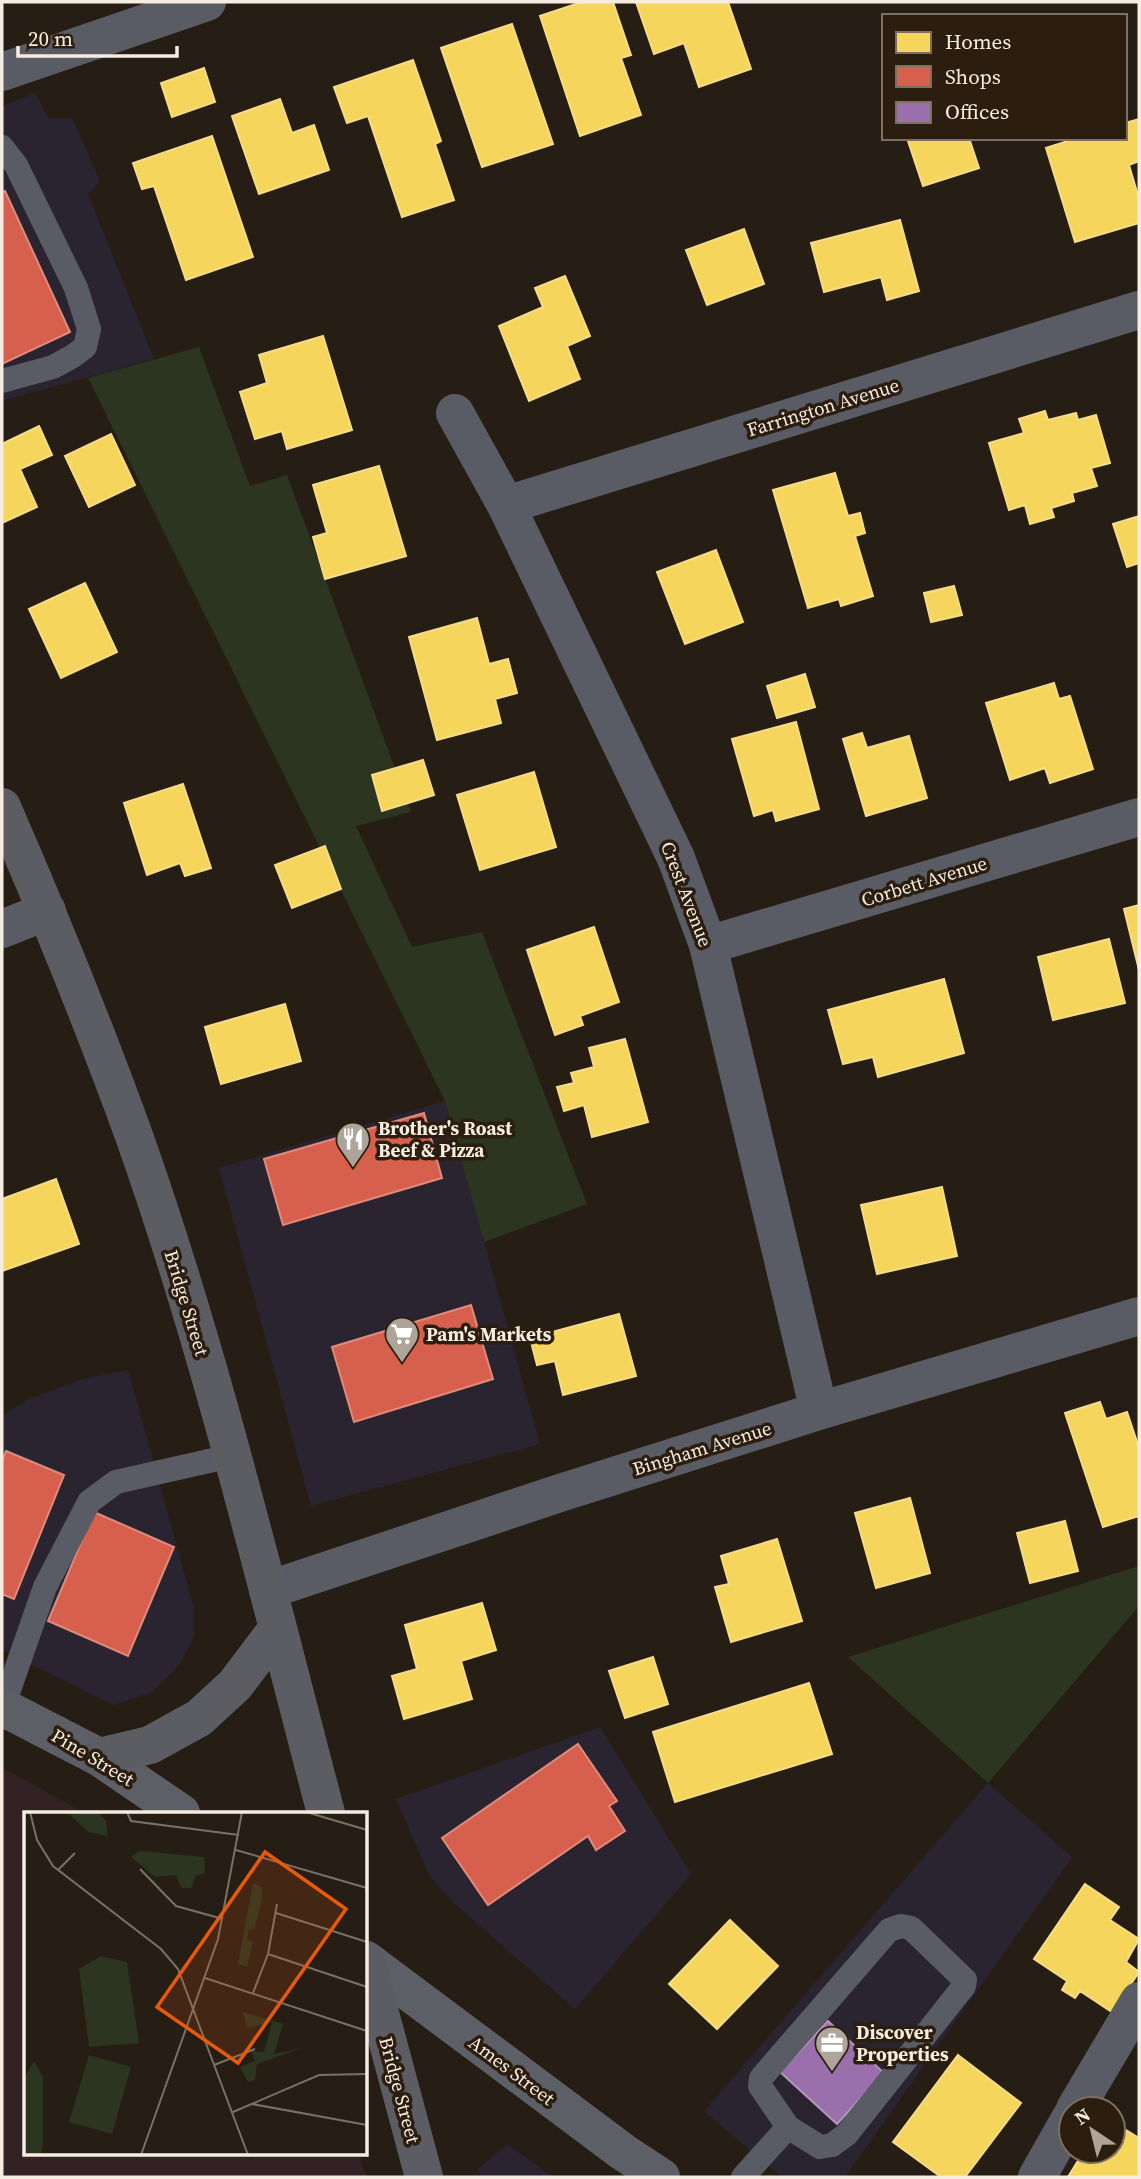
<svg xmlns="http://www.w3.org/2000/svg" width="1141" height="2179" viewBox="0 0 1141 2179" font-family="'Source Serif 4',serif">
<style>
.commercial{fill:#2a2430}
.education{fill:#322125}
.green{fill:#2b351f}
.homes{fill:#f6d55c;stroke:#f6dc84;stroke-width:2}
.shops{fill:#d6604d;stroke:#e08a7a;stroke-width:2}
.offices{fill:#9970ab;stroke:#b595bc;stroke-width:2}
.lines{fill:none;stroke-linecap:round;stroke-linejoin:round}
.lane{stroke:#595c65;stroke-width:24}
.street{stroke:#595c65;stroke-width:38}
.secondary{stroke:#5d5f66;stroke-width:38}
.primary{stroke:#5c5d63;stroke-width:38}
.labels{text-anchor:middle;stroke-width:7;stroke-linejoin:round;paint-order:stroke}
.street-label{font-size:19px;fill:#f6ece2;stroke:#2c1e0f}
.poi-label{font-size:19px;font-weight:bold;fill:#f6ece2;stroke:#2c1e0f;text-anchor:start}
.inset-road{fill:none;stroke:#797067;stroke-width:2}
.view{fill:#e8590c;fill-opacity:0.15;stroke:#e8590c;stroke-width:3.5}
.inset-edge{fill:none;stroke:#f6ece2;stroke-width:3.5}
</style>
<rect width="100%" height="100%" fill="#261e15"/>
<path class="commercial" d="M 35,93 L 49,118 L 72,118 L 100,181 L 88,194 L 154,359 L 2,401 L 2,106 Z
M 445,1101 L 540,1444 L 311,1506 L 219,1168 Z
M 128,1370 L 194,1608 L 194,1637 L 181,1662 L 153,1692 L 113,1705 L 2,1650 L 2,1416 L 29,1399 L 83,1379 Z
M 600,1727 L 691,1874 L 575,2009 L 455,1904 L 430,1877 L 396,1799 Z
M 988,1783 L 1072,1857 L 845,2177 L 782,2177 L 704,2111 Z
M 507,2144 L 553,2177 L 481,2177 L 478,2169 Z"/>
<path class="education" d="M 2,1767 L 84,1813 L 26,1813 L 26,2153 L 359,2153 L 366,2177 L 2,2177 Z"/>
<path class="green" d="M 199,347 L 250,486 L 287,475 L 411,812 L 356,826 L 412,947 L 482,932 L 587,1204 L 484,1242 L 445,1101 L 88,378 Z
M 1139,1566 L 1139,1606 L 988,1783 L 848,1657 Z"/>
<path class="homes" d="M 582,2 L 613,2 L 631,55 L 621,58 L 641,115 L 580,136 L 540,16 Z
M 636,2 L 728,2 L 751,69 L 699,87 L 684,43 L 654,54 Z
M 512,24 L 553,144 L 482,167 L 441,48 Z
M 413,60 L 441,141 L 435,144 L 454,200 L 402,217 L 368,116 L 347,123 L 334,87 Z
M 204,68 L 215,102 L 172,117 L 161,83 Z
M 280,99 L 292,133 L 314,125 L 329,170 L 259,194 L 232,116 Z
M 1139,119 L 1139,161 L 1129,165 L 1139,199 L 1139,223 L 1075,242 L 1046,148 L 1065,142 L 1064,138 L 1125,138 L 1125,123 Z
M 212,136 L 253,257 L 186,280 L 154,186 L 142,189 L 133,163 Z
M 907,138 L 969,138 L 979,168 L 923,186 Z
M 900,220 L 919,291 L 887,300 L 881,277 L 824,292 L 811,243 Z
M 744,229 L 764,284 L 707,305 L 686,250 Z
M 565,276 L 590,336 L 567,346 L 580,379 L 529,401 L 499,326 L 543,307 L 535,288 Z
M 323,336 L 352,430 L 287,449 L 282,431 L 255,439 L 240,392 L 267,383 L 259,355 Z
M 1045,411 L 1048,420 L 1076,413 L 1078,420 L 1096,415 L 1110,463 L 1091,468 L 1097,486 L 1072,493 L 1074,501 L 1051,508 L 1054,517 L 1030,524 L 1025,505 L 1009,510 L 989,443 L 1024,433 L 1019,419 Z
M 39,426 L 52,455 L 20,469 L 37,507 L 2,523 L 2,444 Z
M 111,434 L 135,485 L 89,507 L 65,456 Z
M 379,466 L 406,556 L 325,579 L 313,537 L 327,533 L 313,485 Z
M 835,473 L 848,516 L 860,513 L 865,533 L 855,536 L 873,596 L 841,606 L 839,599 L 808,608 L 773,490 Z
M 1139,516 L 1139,563 L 1127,567 L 1113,524 Z
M 716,550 L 743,622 L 685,644 L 657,572 Z
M 85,583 L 117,652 L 61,678 L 29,609 Z
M 954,586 L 962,615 L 931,622 L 924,593 Z
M 477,618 L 489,664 L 508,659 L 517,693 L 495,699 L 501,723 L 437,740 L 409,637 Z
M 805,674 L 815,707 L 777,718 L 767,686 Z
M 1054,683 L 1059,699 L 1070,696 L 1093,769 L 1050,783 L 1045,768 L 1010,780 L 986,703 Z
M 796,722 L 819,809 L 776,821 L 773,810 L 754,816 L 732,739 Z
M 862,733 L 867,748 L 909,736 L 927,798 L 866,816 L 843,739 Z
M 423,760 L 434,795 L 382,811 L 372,775 Z
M 534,772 L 556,847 L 480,870 L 457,795 Z
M 183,784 L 211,868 L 185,876 L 180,863 L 147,875 L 124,803 Z
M 325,846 L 341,889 L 292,908 L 275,865 Z
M 1139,905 L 1139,970 L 1124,909 Z
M 594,927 L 619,1002 L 580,1016 L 583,1025 L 555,1035 L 527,950 Z
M 1109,939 L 1125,1003 L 1053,1020 L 1038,957 Z
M 944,979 L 964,1053 L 878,1077 L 873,1057 L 843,1064 L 828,1010 Z
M 285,1004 L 301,1061 L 221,1084 L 205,1027 Z
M 625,1039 L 648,1122 L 592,1137 L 584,1105 L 564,1111 L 557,1087 L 574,1083 L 571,1073 L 594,1067 L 589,1048 Z
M 56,1179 L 79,1244 L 2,1271 L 2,1199 Z
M 942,1187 L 957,1256 L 877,1274 L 861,1205 Z
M 619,1314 L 636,1376 L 563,1395 L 555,1361 L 537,1365 L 530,1338 Z
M 1100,1402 L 1106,1419 L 1127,1412 L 1139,1448 L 1139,1516 L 1103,1527 L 1065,1413 Z
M 910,1498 L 930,1573 L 876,1588 L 855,1513 Z
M 1065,1521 L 1078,1571 L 1030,1583 L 1017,1533 Z
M 777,1539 L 802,1621 L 731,1642 L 715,1587 L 729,1584 L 721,1556 Z
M 482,1603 L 496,1650 L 461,1661 L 472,1699 L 404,1719 L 392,1676 L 417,1669 L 405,1625 Z
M 653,1657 L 668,1704 L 625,1718 L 609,1671 Z
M 809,1683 L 832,1754 L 675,1802 L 653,1732 Z
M 1085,1884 L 1119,1907 L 1110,1920 L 1139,1939 L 1126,1962 L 1139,1972 L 1112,2012 L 1080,1991 L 1075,1998 L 1062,1990 L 1067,1981 L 1034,1959 Z
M 730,1920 L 778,1966 L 717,2029 L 669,1984 Z
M 958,2055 L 1021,2103 L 965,2177 L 941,2177 L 893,2142 Z
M 1113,2122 L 1139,2138 L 1139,2177 L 1068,2177 L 1084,2151 L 1113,2151 Z"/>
<path class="shops" d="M 5,191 L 70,332 L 2,364 L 2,192 Z
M 424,1113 L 442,1178 L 283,1225 L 264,1159 Z
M 471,1305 L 493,1379 L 354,1422 L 332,1347 Z
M 6,1451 L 64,1475 L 14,1599 L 2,1594 L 2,1461 Z
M 94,1512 L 174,1547 L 128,1656 L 48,1621 Z
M 578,1744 L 617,1801 L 609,1806 L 625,1831 L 596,1850 L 588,1836 L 488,1905 L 442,1838 Z"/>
<path class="offices" d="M 828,2021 L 884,2073 L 837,2124 L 780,2072 Z"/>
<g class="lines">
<path class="lane" d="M 2,147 L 16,165 L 76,288 L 89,329 L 85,347 L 73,356 L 53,367 L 2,381
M 3,1707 L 45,1587 L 89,1502 L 116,1482 L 231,1456
M 901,1926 L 911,1928 L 965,1980 L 964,1986 L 847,2134 L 832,2145 L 820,2147 L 788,2127 L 760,2086 L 761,2078 L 889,1930 Z
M 743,2177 L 788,2127"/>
<path class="street" d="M 2,72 L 207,2
M 455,413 L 506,505 L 676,858 L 708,945 L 819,1411
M 506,505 L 1139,310
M 2,929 L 47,911
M 708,945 L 1139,817
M 268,1590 L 560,1493 L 819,1411 L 1139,1316
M 1075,2109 L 1139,2001
M 1037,2177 L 1071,2117"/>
<path class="secondary" d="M 2,1707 L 99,1757 L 181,1813
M 366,1960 L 623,2152 L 661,2177"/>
<path class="primary" d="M 2,807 C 49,915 93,1023 133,1133 C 212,1355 266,1586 326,1813
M 99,1757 L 150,1745 L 199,1718 L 235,1685 L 278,1628
M 366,1961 L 424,2177"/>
</g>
<defs>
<g id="restaurant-pin" transform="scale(1.75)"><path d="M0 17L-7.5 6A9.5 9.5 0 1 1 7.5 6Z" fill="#ada49a" stroke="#2c1e0f"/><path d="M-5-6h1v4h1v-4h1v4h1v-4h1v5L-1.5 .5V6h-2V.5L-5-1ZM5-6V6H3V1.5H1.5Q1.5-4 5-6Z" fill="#fff"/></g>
<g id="supermarket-pin" transform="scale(1.75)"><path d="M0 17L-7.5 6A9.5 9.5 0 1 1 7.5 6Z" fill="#ada49a" stroke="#2c1e0f"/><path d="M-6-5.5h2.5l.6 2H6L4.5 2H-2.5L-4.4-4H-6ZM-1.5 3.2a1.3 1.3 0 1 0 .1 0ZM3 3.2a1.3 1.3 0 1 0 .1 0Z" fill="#fff"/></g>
<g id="office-pin" transform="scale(1.75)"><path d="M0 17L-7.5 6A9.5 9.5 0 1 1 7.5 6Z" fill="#ada49a" stroke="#2c1e0f"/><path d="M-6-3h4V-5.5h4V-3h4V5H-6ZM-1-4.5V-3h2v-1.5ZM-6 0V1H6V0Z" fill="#fff"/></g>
</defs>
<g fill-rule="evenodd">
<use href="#restaurant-pin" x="353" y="1139"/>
<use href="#supermarket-pin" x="402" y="1334"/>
<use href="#office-pin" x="832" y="2043"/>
</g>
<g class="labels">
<g class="street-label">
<text transform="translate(823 407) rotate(-17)" y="7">Farrington Avenue</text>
<text transform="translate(924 881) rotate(-17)" y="7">Corbett Avenue</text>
<text transform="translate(687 894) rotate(69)" y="7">Crest Avenue</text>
<text transform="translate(187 1303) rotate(73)" y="7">Bridge Street</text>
<text transform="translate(702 1448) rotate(-17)" y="7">Bingham Avenue</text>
<text transform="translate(93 1757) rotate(31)" y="7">Pine Street</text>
<text transform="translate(512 2070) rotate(37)" y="7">Ames Street</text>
<text transform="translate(400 2090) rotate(75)" y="7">Bridge Street</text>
</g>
<g class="poi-label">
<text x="378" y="1135">Brother's Roast<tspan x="378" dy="22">Beef &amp; Pizza</tspan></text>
<text x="426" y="1341">Pam's Markets</text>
<text x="856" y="2039">Discover<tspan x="856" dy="22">Properties</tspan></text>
</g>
</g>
<g transform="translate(24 1812)">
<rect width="343" height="343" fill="#261e15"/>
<path d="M 42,0 L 74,0 L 82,9 L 84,24 L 65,20 ZM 116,39 L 180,45 L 181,61 L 172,64 L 167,76 L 157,76 L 152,63 L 131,65 L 107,45 ZM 229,71 L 238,75 L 238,88 L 230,118 L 225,117 L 223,128 L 229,130 L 223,155 L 214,152 ZM 77,144 L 103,150 L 115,231 L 65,235 L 55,157 ZM 219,200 L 259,212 L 250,242 L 278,236 L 233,252 L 231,268 L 224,270 L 216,255 L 231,249 L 227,239 L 240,240 L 248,210 L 223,216 ZM 65,243 L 107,255 L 88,322 L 45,310 ZM 10,249 L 19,265 L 19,331 L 17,343 L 0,343 L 0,267 Z" fill="#2b351f"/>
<path class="inset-road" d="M 6,0 L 13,28 L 29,54 L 137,137 L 154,157 L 224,343M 103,0 L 107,9 L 215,23M 282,0 L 343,18M 212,38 L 343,76M 116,57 L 152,94 L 199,107M 34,58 L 51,41M 252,101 L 343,130M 244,142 L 343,175M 181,166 L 343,219M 229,181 L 244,142 L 253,92M 190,253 L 231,237M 228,292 L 343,313M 209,300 L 295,263 L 343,262M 117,343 L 194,127 L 218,0"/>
<path class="view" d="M 241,40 L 322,97 L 214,251 L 133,195 Z"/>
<rect width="343" height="343" class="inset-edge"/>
</g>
<rect width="1141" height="2179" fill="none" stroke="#f6ece2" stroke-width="7"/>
<rect x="882" y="14" width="245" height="126" fill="#2c1e0f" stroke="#7d7063" stroke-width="2"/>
<rect x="896" y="32" width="35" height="21" fill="#f6d55c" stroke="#7d7063" stroke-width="2"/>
<text x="945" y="49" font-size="21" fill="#f6ece2">Homes</text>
<rect x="896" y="66" width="35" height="21" fill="#d6604d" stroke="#7d7063" stroke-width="2"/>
<text x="945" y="84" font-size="21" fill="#f6ece2">Shops</text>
<rect x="896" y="102" width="35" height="21" fill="#9970ab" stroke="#7d7063" stroke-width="2"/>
<text x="945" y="119" font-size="21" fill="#f6ece2">Offices</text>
<g transform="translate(1092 2130) rotate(325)"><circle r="33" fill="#2c1e0f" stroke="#7d7063" stroke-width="2"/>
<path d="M0-5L12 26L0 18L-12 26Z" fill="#ada49a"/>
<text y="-10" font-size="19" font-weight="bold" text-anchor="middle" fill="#f6ece2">N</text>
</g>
<path d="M18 46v10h159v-10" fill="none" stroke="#f6ece2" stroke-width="3.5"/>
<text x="28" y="46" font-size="21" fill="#f6ece2" stroke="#2c1e0f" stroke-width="5" paint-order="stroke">20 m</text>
</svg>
